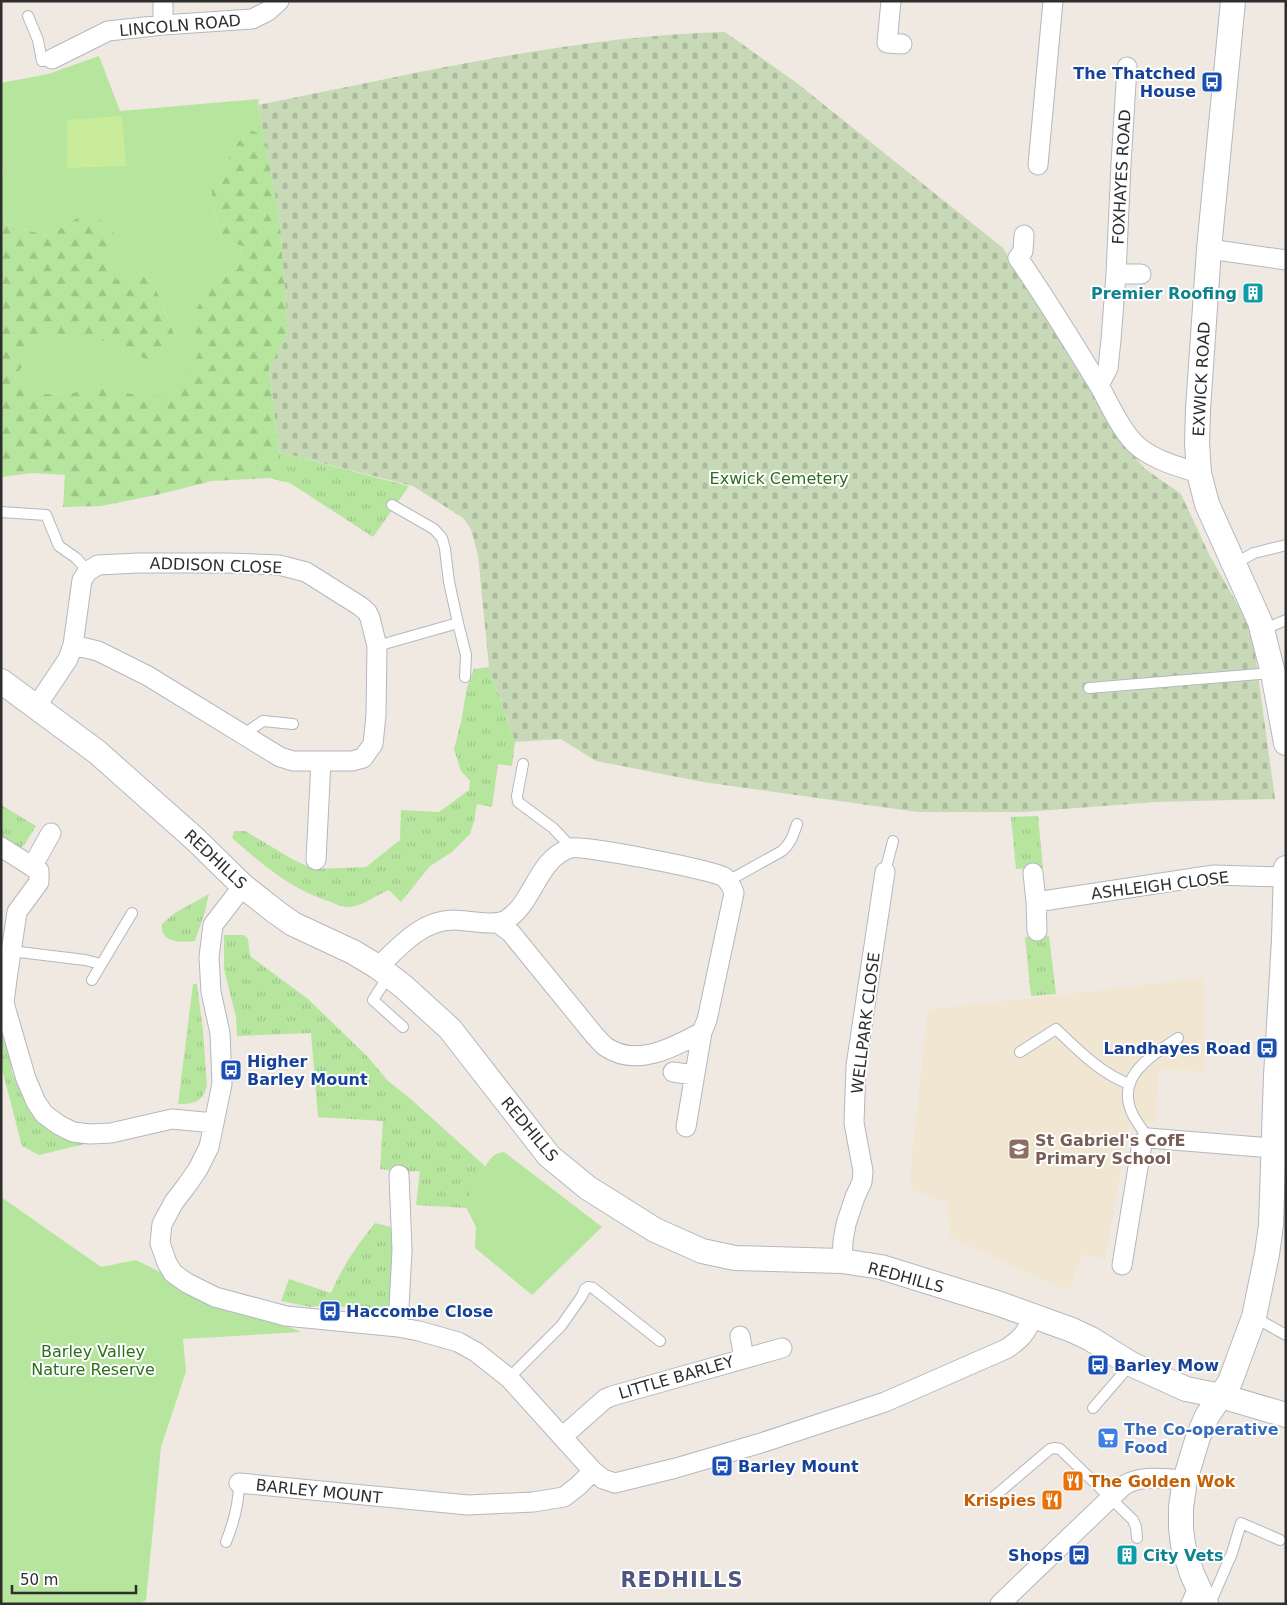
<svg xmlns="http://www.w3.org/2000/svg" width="1287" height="1605" viewBox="0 0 1287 1605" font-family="'DejaVu Sans',sans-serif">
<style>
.education{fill:#f0e6d1}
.grass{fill:url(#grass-tufts)}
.forest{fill:url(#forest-firs)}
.cemetery{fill:url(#cemetery-stones)}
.park{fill:#b6e59e}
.pitch{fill:#c9ec9a}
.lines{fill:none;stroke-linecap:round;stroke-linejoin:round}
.service-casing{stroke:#b4b7c1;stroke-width:12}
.minor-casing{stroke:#b4b7c1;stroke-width:21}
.tertiary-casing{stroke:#b4b7c1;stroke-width:26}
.service{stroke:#fff;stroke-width:10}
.minor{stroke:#fff;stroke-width:19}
.tertiary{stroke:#fff;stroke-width:24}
.labels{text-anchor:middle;stroke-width:4;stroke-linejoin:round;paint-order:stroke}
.street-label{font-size:16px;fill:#2e2e2e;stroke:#fff}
.transit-label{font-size:16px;font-weight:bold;fill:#164399;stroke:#fff;text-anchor:start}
.culture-label{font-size:16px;font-weight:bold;fill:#0d838f;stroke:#fff;text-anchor:end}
.park-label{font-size:16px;fill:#2c6e1b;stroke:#fff}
.education-label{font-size:16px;font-weight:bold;fill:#785e54;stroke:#fff;text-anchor:start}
.shop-label{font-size:16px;font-weight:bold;fill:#366cbe;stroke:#fff;text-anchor:start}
.food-label{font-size:16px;font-weight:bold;fill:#c56008;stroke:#fff;text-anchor:start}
.district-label{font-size:21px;font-weight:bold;letter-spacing:1px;fill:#4d5680;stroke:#fff}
</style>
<defs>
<pattern id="grass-tufts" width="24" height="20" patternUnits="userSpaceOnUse" patternTransform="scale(1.25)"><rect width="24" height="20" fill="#b6e59e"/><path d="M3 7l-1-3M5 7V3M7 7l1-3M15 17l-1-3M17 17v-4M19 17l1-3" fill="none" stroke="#9dc588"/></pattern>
<pattern id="forest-firs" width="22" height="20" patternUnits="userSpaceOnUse" patternTransform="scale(1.25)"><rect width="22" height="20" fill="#b6e59e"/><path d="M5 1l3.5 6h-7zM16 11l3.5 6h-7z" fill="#9dc588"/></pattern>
<pattern id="cemetery-stones" width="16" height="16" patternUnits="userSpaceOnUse" patternTransform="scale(1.25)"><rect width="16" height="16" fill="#c8d9b8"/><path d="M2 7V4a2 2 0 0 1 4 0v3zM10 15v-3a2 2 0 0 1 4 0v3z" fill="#acbb9e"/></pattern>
</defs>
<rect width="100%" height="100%" fill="#efe9e1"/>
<path class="education" d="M 1204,978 L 1205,1071 L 1158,1070 L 1156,1122 L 1129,1126 L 1105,1260 L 1083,1254 L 1068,1291 L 950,1237 L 948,1203 L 912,1190 L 910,1173 L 928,1010 Z"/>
<path class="grass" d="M 279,452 L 409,486 L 373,537 L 290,483 L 269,478 Z
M 489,667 L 515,742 L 512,766 L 498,764 L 492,807 L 477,804 L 474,821 L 470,834 L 452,852 L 430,866 L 401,902 L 389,890 C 375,895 363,907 347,907 C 341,907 334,903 328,901 C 290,889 262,864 232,838 L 234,831 L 245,831 L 292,859 L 313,869 L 366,867 L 400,840 L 401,810 L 439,812 L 469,790 L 470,781 L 461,771 L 454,749 L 461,722 L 467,687 L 474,669 Z
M 1,805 L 36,826 L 26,842 L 21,848 L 13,848 L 1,842 Z
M 1038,816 L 1043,868 L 1016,869 L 1011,817 Z
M 209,894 L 205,912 L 195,941 C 181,943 160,943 162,924 L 175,913 Z
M 224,935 L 244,935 L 248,939 L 250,956 L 308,999 L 367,1056 L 388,1081 L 413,1101 L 486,1167 L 480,1175 L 465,1205 L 467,1208 L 416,1205 L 420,1171 L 402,1172 L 380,1169 L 383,1121 L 318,1117 L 311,1033 L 237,1036 L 236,1017 L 224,969 Z
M 1049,936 L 1056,994 L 1031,996 L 1025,937 Z
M 193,984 L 197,984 L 203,1031 L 207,1085 C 203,1102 194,1104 178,1104 Z
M 1,1017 L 12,1048 L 11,1063 L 12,1072 L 28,1107 L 36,1119 L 60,1138 L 73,1142 L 89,1143 L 39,1155 L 22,1146 L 1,1065 Z
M 375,1223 L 391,1227 L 395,1234 L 390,1305 L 384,1310 L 379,1311 L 326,1305 L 311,1307 L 281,1301 L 289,1279 L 331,1293 C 342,1267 357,1245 375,1223 Z"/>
<path class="forest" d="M 252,130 L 264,136 L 280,221 L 288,333 L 269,368 L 279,452 L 269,478 L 212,481 L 156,495 L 101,506 L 63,507 L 65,475 L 32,473 L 1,477 L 1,221 L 3,223 L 48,236 L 78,217 L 91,211 L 114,233 L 112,241 L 138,273 L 153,282 L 173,331 L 173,348 L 162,360 L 148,360 L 95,338 L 37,337 L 26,361 L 14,379 L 43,394 L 71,393 L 101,387 L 142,396 L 175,396 L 190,319 L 210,286 L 238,268 L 242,246 L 223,241 L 218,225 L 211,190 L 222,182 L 229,171 L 229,154 L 238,142 Z"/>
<path class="cemetery" d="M 725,32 L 798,84 L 1003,248 L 1089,385 L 1116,433 L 1144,468 L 1181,494 L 1209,554 L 1249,625 L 1255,653 L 1275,799 L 1156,802 L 1024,812 L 918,812 L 703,782 L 596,761 L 561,739 L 515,742 L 489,667 L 478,555 L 471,529 L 463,518 L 413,486 L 279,452 L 269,368 L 288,333 L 280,221 L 258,105 C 411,75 569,36 725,32 Z"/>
<path class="park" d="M 99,56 L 120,111 L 259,99 L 258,105 L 264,136 L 252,130 L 238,142 L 229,154 L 229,171 L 222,182 L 211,190 L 218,225 L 223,241 L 242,246 L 238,268 L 210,286 L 190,319 L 202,347 L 175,396 L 142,396 L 101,387 L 71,393 L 43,394 L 14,379 L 26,361 L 37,336 L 95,338 L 148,360 L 162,360 L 173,348 L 173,331 L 153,282 L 138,273 L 117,280 L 108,261 L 108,253 L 114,233 L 91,212 L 78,217 L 48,236 L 3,223 L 1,221 L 1,177 L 3,176 L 1,145 L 1,83 L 48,74 Z
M 504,1152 L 602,1227 L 532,1295 L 475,1248 L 476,1227 L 465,1205 C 471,1194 485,1160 496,1154 C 498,1153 501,1153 504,1152 Z
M 1,1197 L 101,1267 L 136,1260 L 164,1274 L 301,1332 L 183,1339 L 186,1371 L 161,1447 L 146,1600 L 139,1604 L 1,1604 Z"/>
<path class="pitch" d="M 122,116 L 126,166 L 67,168 L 67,120 Z"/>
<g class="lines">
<g class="service-casing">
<path id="service" d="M 28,16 L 38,40 L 42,61 L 52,59
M 1,512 L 46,515 L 59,546 L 76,558 L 88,571
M 1234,564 L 1254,553 L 1286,545
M 458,623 L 466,655 L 465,677
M 1262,630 L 1286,620
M 377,646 L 458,623 L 449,582 L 445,549 L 442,538 L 434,529 L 392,505
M 1089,688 L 1273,673
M 244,734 L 263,721 L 293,724
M 523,764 L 517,796 L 518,802 L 553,828 L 572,848
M 885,872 L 893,841
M 728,881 L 782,851 C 791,843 793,836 797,824
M 11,951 L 85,960 L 101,964
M 389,975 L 373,1000 L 403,1027
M 92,980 L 132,913
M 1020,1052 L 1056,1029 C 1078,1050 1100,1073 1129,1084
M 1148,1138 C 1143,1130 1137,1123 1133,1115 C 1114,1077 1151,1056 1178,1038
M 1254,1317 L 1286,1335
M 509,1378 L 561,1326 L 582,1296 L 585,1289 L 588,1287 L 593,1288 L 660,1341
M 1093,1408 L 1131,1364
M 989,1501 L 1050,1449 L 1054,1448 L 1060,1449 L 1133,1520 L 1136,1527 L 1137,1538
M 226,1542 C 234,1522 239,1504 239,1483
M 1186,1604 L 1195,1584
M 1210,1604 L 1232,1553 L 1241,1523 L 1280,1540"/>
</g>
<g class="minor-casing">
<path id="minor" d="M 891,1 L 887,43 L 902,44
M 163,25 L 163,1
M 52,59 L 108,31 L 163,25 L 252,19 L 268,11 L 279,1
M 1038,165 L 1053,1
M 1024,235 L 1023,251 L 1018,258 C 1047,300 1074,344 1100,387 C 1110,405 1123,435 1140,448 C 1157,461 1179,467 1199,473
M 1209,249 L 1286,260
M 1116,274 L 1141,274
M 1099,385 L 1108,368 L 1111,340 L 1116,274 L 1121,164 L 1127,67
M 36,707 L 68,659 L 73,645 L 82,580 L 88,571 L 98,565 L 138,563 L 227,563 L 279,565 L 306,572 L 360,606 L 367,612 L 370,618 L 377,646 L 376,715 L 373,744 L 363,758 L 352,761 L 293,761 L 280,757 L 148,676 L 98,651 L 73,645
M 1,847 L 39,871 L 39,882 L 17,912 L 7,979 L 4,1003 L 26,1079 L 36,1102 L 44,1114 L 59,1125 L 73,1132 L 90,1134 L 111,1133 L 172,1119 L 214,1123
M 316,860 L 321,762
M 32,867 L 51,833
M 1033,873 L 1036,902 L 1214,875 L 1285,877
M 243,886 L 213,925 L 209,957 L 211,992 L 220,1033 L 222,1084 L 209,1147 L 198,1169 L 187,1185 L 174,1202 L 162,1224 L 160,1243 L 167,1263 L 173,1273 L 187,1283 L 215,1297 L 286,1316 L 398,1327 L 419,1331 L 458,1342 L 476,1352 L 509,1378 L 593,1471 L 603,1479 L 615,1483 L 676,1468 L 764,1442 L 885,1402 L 1006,1349 C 1021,1339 1027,1333 1033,1315
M 1036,902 L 1037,931
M 498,923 L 511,933 L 595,1036 C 599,1040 602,1044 606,1047 C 637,1068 674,1047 702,1032
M 378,967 C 399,947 422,920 453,920 C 468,920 493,927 506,920 C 534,903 537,858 571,848 C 583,845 713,870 724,877 C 729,881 732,887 734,893 L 707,1020 L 702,1032 L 686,1127
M 673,1072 L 694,1075
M 842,1261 L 843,1241 L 846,1224 L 855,1197 L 862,1182 L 863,1171 L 854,1123 L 856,1066 L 885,872
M 1122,1265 L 1142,1143 L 1148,1138 L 1273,1148
M 398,1327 L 402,1250 L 399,1175
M 740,1336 L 744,1358
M 562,1437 L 605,1399 L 612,1396 L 782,1348
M 239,1483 L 468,1505 L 533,1502 L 564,1497 L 578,1486 L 593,1471
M 1000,1604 L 1123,1486 C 1141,1474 1165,1479 1185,1480"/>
</g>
<g class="tertiary-casing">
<path id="tertiary" d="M 1233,1 L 1209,249 L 1198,409 L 1197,443 L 1199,473 L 1207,504 L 1260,622 L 1273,673 L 1286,743
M 1,681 L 97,752 L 195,839 L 243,886 L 276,912 L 293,924 L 353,952 L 378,967 L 404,987 L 450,1029 L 549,1156 L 588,1188 L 655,1230 L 702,1251 L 735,1258 L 842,1261 L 881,1267 L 997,1303 L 1072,1330 L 1091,1339 L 1131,1364 L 1186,1389 L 1221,1396 L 1286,1415
M 1206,1604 L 1192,1574 L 1183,1545 L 1181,1528 L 1181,1507 L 1185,1480 L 1198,1437 L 1207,1416 L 1230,1382 L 1254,1317 L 1267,1254 L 1271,1225 L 1276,1076 L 1284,940 L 1286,868"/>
</g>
<use href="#service" class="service"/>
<use href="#minor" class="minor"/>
<use href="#tertiary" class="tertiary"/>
</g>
<defs>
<g id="bus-square" transform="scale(1.125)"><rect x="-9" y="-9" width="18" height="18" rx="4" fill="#1a4fb4" stroke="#fff"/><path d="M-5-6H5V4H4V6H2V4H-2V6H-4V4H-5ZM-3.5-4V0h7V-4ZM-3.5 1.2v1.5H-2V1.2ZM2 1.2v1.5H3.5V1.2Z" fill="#fff"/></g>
<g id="building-square" transform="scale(1.125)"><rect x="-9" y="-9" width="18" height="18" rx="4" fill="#0f9aa8" stroke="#fff"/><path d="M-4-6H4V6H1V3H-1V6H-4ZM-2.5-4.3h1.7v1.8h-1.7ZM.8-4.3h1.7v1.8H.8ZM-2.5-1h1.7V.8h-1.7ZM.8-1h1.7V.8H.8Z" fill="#fff"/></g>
<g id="school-square" transform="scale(1.125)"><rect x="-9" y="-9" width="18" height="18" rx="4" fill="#8d6e63" stroke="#fff"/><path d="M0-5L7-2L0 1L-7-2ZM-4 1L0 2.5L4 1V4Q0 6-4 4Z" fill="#fff"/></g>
<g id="supermarket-square" transform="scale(1.125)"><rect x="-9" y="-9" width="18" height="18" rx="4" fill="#3f7fe0" stroke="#fff"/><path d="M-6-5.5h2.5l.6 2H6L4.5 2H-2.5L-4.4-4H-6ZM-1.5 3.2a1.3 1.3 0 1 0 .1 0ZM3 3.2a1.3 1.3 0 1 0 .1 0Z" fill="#fff"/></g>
<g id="restaurant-square" transform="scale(1.125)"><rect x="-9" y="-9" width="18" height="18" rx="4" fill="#e8710a" stroke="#fff"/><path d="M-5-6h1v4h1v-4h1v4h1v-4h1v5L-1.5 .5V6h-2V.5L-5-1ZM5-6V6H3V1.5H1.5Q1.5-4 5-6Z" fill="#fff"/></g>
</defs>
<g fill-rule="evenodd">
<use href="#bus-square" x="1212" y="82"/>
<use href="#building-square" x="1253" y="293"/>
<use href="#bus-square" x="1267" y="1048"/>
<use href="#bus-square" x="231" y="1070"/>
<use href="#school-square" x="1019" y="1149"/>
<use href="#bus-square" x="330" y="1311"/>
<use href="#bus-square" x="1098" y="1365"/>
<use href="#supermarket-square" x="1108" y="1438"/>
<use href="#bus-square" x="722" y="1466"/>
<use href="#restaurant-square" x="1073" y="1481"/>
<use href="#restaurant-square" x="1052" y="1500"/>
<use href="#bus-square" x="1079" y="1555"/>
<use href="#building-square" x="1127" y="1555"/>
</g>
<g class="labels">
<g class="street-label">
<text transform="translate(180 25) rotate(-5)" y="6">LINCOLN ROAD</text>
<text transform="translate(1121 177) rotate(-87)" y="6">FOXHAYES ROAD</text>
<text transform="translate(1201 379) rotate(-87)" y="6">EXWICK ROAD</text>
<text transform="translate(216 565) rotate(2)" y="6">ADDISON CLOSE</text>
<text transform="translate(216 859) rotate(43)" y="6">REDHILLS</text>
<text transform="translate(1160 885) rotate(-7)" y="6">ASHLEIGH CLOSE</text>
<text transform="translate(865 1023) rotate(-83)" y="6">WELLPARK CLOSE</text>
<text transform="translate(530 1129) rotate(50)" y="6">REDHILLS</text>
<text transform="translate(906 1277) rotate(15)" y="6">REDHILLS</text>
<text transform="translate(676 1377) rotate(-16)" y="6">LITTLE BARLEY</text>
<text transform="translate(319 1491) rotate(6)" y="6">BARLEY MOUNT</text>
</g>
<g class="transit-label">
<text x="1196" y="79" text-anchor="end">The Thatched<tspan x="1196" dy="18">House</tspan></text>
<text x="1251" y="1054" text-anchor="end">Landhayes Road</text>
<text x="247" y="1067">Higher<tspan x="247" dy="18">Barley Mount</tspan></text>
<text x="346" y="1317">Haccombe Close</text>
<text x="1114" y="1371">Barley Mow</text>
<text x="738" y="1472">Barley Mount</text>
<text x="1063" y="1561" text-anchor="end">Shops</text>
</g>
<g class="culture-label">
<text x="1237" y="299">Premier Roofing</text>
<text x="1143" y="1561" text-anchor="start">City Vets</text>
</g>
<g class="park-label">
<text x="779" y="484">Exwick Cemetery</text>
<text x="93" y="1357">Barley Valley<tspan x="93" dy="18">Nature Reserve</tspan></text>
</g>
<g class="education-label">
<text x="1035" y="1146">St Gabriel's CofE<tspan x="1035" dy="18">Primary School</tspan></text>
</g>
<g class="shop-label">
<text x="1124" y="1435">The Co-operative<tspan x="1124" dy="18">Food</tspan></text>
</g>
<g class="food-label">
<text x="1089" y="1487">The Golden Wok</text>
<text x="1036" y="1506" text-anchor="end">Krispies</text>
</g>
<g class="district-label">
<text x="682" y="1587">REDHILLS</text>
</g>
</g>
<rect width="1287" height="1605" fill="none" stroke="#2e2e2e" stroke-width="5"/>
<path d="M12 1585v8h124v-8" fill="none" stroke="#2e2e2e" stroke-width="2.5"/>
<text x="20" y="1585" font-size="15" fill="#2e2e2e" stroke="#ffffff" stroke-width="4" paint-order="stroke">50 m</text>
</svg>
